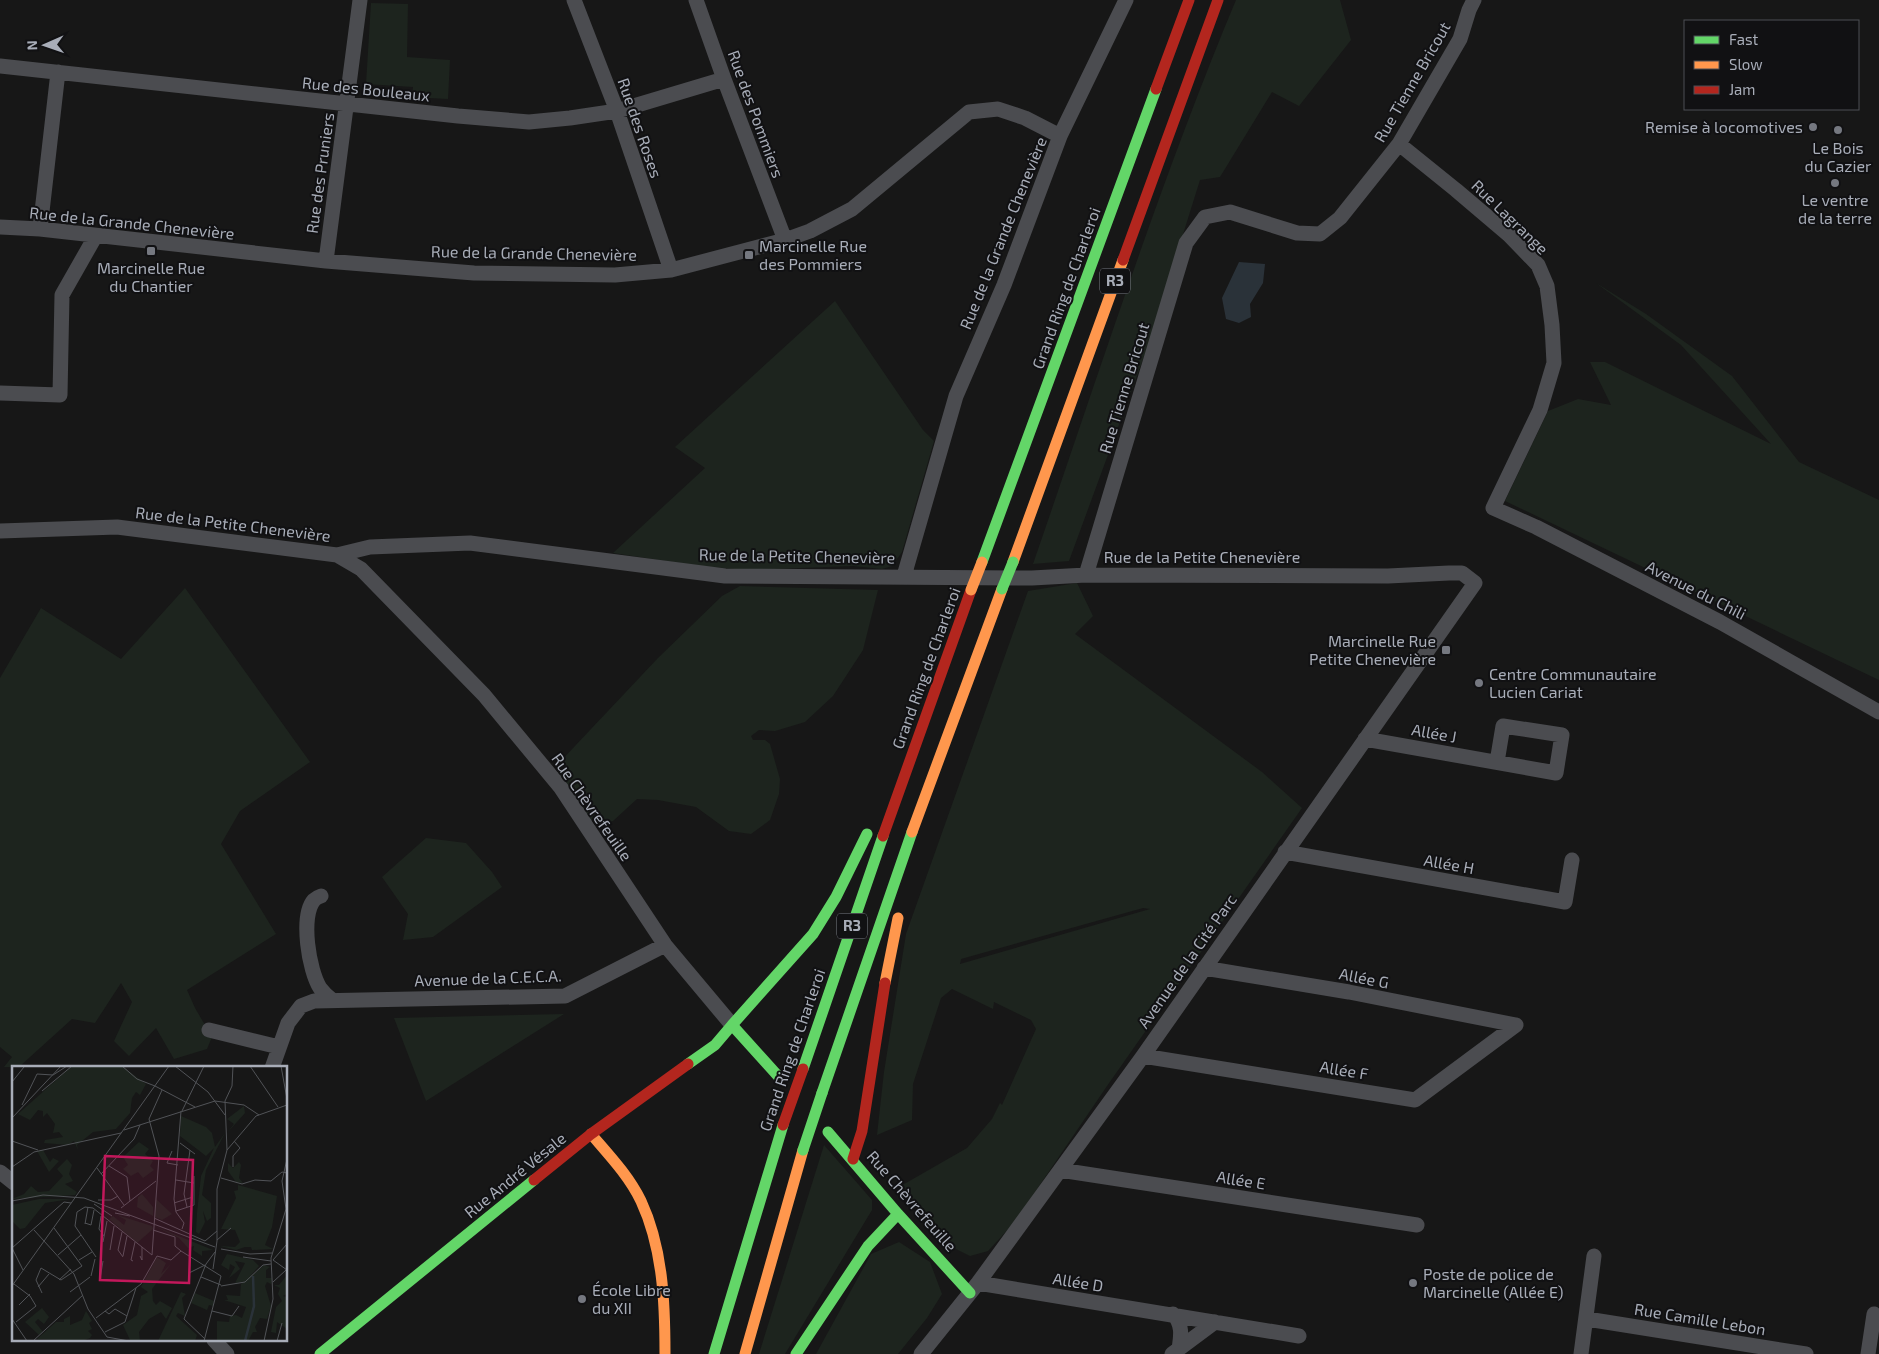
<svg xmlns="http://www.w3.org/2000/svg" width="1879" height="1354" viewBox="0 0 1879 1354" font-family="'Exo 2',sans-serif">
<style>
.green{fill:#1d241e;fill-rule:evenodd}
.water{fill:#2a3239}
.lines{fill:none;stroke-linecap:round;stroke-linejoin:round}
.street{stroke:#4b4c50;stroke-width:15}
.fast{stroke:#63d668;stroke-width:11}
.slow{stroke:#ff974d;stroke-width:11}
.jam{stroke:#b3261e;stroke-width:11}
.fast-bridge{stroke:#63d668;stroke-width:11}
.slow-bridge{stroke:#ff974d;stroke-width:11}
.jam-bridge{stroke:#b3261e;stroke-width:11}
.poi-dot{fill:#757880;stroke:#111113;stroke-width:2}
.labels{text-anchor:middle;stroke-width:4;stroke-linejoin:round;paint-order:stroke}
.shield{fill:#111113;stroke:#7b7e86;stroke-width:1}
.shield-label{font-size:15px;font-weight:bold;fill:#a8adb8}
.street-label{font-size:16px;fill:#a8adb8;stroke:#111113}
.poi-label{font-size:16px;fill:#a8adb8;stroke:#111113;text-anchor:start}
.inset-river{fill:none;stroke:#2a3239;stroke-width:2.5}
.inset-road{fill:none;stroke:#515357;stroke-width:1}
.view{fill:#c2185b;fill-opacity:0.15;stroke:#c2185b;stroke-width:2.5}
.inset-edge{fill:none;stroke:#a8adb8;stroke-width:2.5}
</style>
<rect width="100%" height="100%" fill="#171717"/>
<path class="green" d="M 1236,0 L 1340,0 L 1351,40 L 1299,106 L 1272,92 L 1220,177 L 1200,180 L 1149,343 L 1069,561 L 1033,564 C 1098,376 1159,184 1236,0 Z
M 371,3 L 408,4 L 407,57 L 450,60 L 448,99 L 412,97 L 413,87 L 366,84 Z
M 1596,283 L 1646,314 L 1732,376 L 1799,462 L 1879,500 L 1879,680 L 1505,501 L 1548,411 L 1578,399 L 1611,405 L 1590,362 L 1605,362 L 1771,444 L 1681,345 Z
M 835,301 L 923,430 L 934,441 L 902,552 L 892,566 L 882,569 L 853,566 L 746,570 L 699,566 L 613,553 L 705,468 L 675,447 Z
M 1077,583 L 1093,616 L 1075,634 L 1262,772 L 1302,808 L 1107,1086 L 1014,1223 L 988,1251 L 970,1256 L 952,1247 L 899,1187 L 967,1148 L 992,1119 L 1000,1103 L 1002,1105 L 1036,1029 L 1031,1020 L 994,1002 L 993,1009 L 952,989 L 941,998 L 913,1084 L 912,1120 L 877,1135 L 884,1072 L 906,934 L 1028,591 ZM 1143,908 L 1150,909 L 960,964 L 961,959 Z
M 740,586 L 878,590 L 863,650 L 833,696 L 805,722 L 775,731 L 759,730 L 751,736 L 753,740 L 765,740 L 770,744 L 780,779 L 779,794 L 770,820 L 751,834 L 729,831 L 696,807 L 658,800 L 637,799 L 613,821 L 602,824 L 591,820 L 558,773 L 558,764 L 658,658 L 722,596 Z
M 185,588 L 310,762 L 240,811 L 221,844 L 276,934 L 187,990 L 195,1008 L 212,1037 L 207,1049 L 174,1059 L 156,1028 L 129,1056 L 114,1041 L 132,1002 L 121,983 L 95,1023 L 72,1019 L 19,1067 L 4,1067 L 12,1057 L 0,1047 L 0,678 L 41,608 L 121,659 Z
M 426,838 L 466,843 L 492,872 L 502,887 L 433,937 L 403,940 L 408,914 L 382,877 Z
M 564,1014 L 426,1101 L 394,1018 Z
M 824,1145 L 872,1200 L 872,1210 L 785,1354 L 759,1354 Z
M 899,1242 L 930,1262 L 942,1294 L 927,1318 L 898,1354 L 816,1354 L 871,1254 Z"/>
<path class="water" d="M 1239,262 L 1265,264 L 1263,283 L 1250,304 L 1251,317 L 1239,323 L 1226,319 L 1222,298 Z"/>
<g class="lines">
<path class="street" d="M 574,0 L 617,111 L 671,270
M 696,0 L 724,79 L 785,240
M 0,66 L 458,116 L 529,122 L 570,118 L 617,111 L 724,79
M 1399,144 L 1456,190 L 1509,235 L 1538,265 L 1547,286 L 1552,325 L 1554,363 L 1540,410 L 1493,508 L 1536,527 L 1720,622 L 1879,712
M 0,227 L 40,229 L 326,261 L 474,273 L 615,275 L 671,270 L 785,240 L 810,231 L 852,209 L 969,112 L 998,109 L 1025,118 L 1060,136
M 40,229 L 58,72
M 326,261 L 360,0
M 0,393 L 60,395 L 62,295 L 95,237
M 0,531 L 117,527 L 337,555 L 370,547 L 470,543 L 725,576 L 1032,578 L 1086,575 L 1388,576 L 1449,573 L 1462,573 L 1475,583 L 1143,1056 L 978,1283 L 921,1354
M 337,555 L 361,569 L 484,695 L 561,788 L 665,945 L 732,1025
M 1086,575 L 1186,243 L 1205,217 L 1230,212 L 1297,233 L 1320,234 L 1340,218 L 1399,144 L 1460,39 L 1469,10 L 1474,0
M 904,576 L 956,396 L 1004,285 L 1060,136 L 1126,0
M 1365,739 L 1556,773 L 1562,735 L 1503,726 L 1497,762
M 1285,852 L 1565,902 L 1572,860
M 321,896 C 318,897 316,898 314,900 C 300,916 309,971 320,988 C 323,992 327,996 331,999
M 1204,968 L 1349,992 L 1516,1025
M 209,1030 L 279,1047
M 1143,1056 L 1415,1100 L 1516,1025
M 272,1068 L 288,1023 L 301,1006 L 314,1001 L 565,996 L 665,945
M 1060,1170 L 1417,1225
M 0,1172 L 14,1183
M 978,1283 L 1299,1336
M 1173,1314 C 1183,1324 1181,1336 1179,1349
M 1587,1319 L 1806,1354
M 214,1340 L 227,1354
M 1172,1354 L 1215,1322
M 1581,1354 L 1594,1256
M 1868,1354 L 1874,1314"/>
<path class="fast" d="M 982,562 L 1156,89
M 732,1025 L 813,934 L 836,897 L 867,834
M 688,1064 L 715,1045 L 732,1025 L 778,1076
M 803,1069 L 883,836
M 822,1093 L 912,832
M 828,1132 L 898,1214 L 970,1293
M 320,1354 L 534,1180
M 714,1354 L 783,1125
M 796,1354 L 868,1246 L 898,1214"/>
<path class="slow" d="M 1013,562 L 1123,260
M 912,832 L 1002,589
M 885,983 L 898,918
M 591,1134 C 609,1155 629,1176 641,1201 C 663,1248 665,1303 665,1354
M 745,1354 L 803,1150"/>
<path class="jam" d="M 1156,89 L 1189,0
M 1123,260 L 1218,0
M 883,836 L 971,590
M 853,1159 L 862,1131 L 885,983
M 534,1180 L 591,1134 L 688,1064"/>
<path class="fast-bridge" d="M 1002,589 L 1013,562
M 803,1150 L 822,1093"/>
<path class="slow-bridge" d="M 971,590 L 982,562"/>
<path class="jam-bridge" d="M 783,1125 L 803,1069"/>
</g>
<g class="poi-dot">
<circle cx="1813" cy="127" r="5"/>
<circle cx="1838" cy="130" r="5"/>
<circle cx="1835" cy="183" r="5"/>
<rect x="146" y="246" width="10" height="10" rx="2.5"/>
<rect x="744" y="250" width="10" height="10" rx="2.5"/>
<rect x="1441" y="645" width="10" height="10" rx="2.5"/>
<circle cx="1479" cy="683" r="5"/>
<circle cx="1413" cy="1283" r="5"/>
<circle cx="582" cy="1299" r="5"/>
</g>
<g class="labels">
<g class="shield">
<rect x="1100" y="268.5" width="30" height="25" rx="4"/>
<rect x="837" y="913.5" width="30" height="25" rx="4"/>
</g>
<g class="shield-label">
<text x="1115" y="286">R3</text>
<text x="852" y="931">R3</text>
</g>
<g class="street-label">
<text transform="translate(1412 82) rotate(-60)" y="6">Rue Tienne Bricout</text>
<text transform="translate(366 89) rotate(6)" y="6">Rue des Bouleaux</text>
<text transform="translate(756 114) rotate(70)" y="6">Rue des Pommiers</text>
<text transform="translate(640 128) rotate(71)" y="6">Rue des Roses</text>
<text transform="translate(320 173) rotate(-82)" y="6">Rue des Pruniers</text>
<text transform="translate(1510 217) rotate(44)" y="6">Rue Lagrange</text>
<text transform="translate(132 223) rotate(6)" y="6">Rue de la Grande Chenevière</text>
<text transform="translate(1003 233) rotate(-68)" y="6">Rue de la Grande Chenevière</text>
<text transform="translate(534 253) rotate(1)" y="6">Rue de la Grande Chenevière</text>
<text transform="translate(1066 288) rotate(-70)" y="6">Grand Ring de Charleroi</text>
<text transform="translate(1124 388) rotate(-73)" y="6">Rue Tienne Bricout</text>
<text transform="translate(233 524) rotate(7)" y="6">Rue de la Petite Chenevière</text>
<text transform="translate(797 556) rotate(1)" y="6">Rue de la Petite Chenevière</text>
<text x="1202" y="563">Rue de la Petite Chenevière</text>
<text transform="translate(1696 590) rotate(27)" y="6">Avenue du Chili</text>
<text transform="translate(926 668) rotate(-70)" y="6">Grand Ring de Charleroi</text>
<text transform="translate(1434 733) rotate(10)" y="6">Allée J</text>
<text transform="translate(592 807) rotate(55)" y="6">Rue Chèvrefeuille</text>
<text transform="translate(1449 864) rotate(10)" y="6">Allée H</text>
<text transform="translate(1187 961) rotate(-55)" y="6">Avenue de la Cité Parc</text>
<text transform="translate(488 978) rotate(-2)" y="6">Avenue de la C.E.C.A.</text>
<text transform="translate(1364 978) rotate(11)" y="6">Allée G</text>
<text transform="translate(792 1050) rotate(-71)" y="6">Grand Ring de Charleroi</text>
<text transform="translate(1344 1070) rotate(9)" y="6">Allée F</text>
<text transform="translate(515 1175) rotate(-39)" y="6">Rue André Vésale</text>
<text transform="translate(1241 1180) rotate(9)" y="6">Allée E</text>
<text transform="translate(912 1201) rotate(49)" y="6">Rue Chèvrefeuille</text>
<text transform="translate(1078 1282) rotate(9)" y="6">Allée D</text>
<text transform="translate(1700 1319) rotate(9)" y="6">Rue Camille Lebon</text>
</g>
<g class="poi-label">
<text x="1803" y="133" text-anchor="end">Remise à locomotives</text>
<text x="1838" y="154" text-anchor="middle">Le Bois<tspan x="1838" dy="18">du Cazier</tspan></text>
<text x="1835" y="206" text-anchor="middle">Le ventre<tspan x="1835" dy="18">de la terre</tspan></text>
<text x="759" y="252">Marcinelle Rue<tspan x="759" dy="18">des Pommiers</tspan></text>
<text x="151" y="274" text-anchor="middle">Marcinelle Rue<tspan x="151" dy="18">du Chantier</tspan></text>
<text x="1436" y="647" text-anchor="end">Marcinelle Rue<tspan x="1436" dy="18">Petite Chenevière</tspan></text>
<text x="1489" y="680">Centre Communautaire<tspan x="1489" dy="18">Lucien Cariat</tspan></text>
<text x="1423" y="1280">Poste de police de<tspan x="1423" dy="18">Marcinelle (Allée E)</tspan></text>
<text x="592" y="1296">École Libre<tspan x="592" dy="18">du XII</tspan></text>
</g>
</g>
<g transform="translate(12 1066)">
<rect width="275" height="275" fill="#171717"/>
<path d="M 60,0 L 110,0 L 134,18 L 128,29 L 124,26 L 120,32 L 118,47 L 104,63 L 81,66 L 65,79 L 66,84 L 62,75 L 56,79 L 32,77 L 33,74 L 51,71 L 47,66 L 41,67 L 43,58 L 35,47 L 31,51 L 31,45 L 26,44 L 18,54 L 6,48 ZM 232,40 L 233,47 L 215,67 L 222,58 L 215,53 ZM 169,50 L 194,61 L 200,67 L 203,81 L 213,67 L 194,104 L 190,129 L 199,137 L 199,152 L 195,155 L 191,145 L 193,156 L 187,168 L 184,166 L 185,147 L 189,110 L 202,82 L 194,90 L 168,70 ZM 127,76 L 137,83 L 133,88 L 141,95 L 138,100 L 142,104 L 131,112 L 126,106 L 119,110 L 111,103 L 116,99 L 111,91 ZM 31,84 L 38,96 L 41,92 L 47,95 L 37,106 L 25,85 ZM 55,93 L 60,99 L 57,108 L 61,115 L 53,118 L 65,126 L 63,129 L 0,133 L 12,128 L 19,120 L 26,126 L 37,125 L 51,110 L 45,103 ZM 227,96 L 229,99 L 227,112 L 231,117 L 224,116 L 216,105 L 216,97 L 221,102 ZM 226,119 L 265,130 L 260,161 L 253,179 L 261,183 L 240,184 L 239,181 L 233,181 L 224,184 L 208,180 L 223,181 L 228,176 L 223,164 L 209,163 L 224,132 L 222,125 L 226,124 ZM 130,128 L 141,141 L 141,150 L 125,141 L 126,131 ZM 27,133 L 59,133 L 33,137 L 13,162 L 8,163 L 0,155 L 0,139 ZM 144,133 L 160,148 L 150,154 L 143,151 ZM 105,149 L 140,160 L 141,163 L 125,177 L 97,153 L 101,150 L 112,159 L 114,154 ZM 142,160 L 174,173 L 201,184 L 190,185 L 190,190 L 181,184 L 182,180 L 176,182 L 167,172 ZM 215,188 L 241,194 L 247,200 L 234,215 L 223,217 L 233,197 L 223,195 L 228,203 L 217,212 L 223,201 L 218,198 L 217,204 L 209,199 ZM 145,191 L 154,197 L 149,208 L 159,198 L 140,223 L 141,235 L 144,239 L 148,235 L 160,242 L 154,253 L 149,246 L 137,253 L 127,266 L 128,275 L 118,274 L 111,259 L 125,249 L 129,230 L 136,226 L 129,221 ZM 252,199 L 258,201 L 254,204 L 254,212 L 260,212 L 259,218 L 255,216 L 253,220 L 259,240 L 255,253 L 248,252 L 243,261 L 245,266 L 241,266 L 236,275 L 205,275 L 205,255 L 217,256 L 218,250 L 224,249 L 230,252 L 234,241 L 212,234 L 216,234 L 214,229 L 228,230 L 229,218 ZM 275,209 L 275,228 L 271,230 L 275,231 L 275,263 L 265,256 L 264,267 L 259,266 L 264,241 L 270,235 L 266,228 L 268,222 L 262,219 L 267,219 ZM 169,226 L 174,228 L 170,232 L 173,250 L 166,247 L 164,250 L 185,269 L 183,275 L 146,275 ZM 183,227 L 202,235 L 201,240 L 197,239 L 195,244 L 179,237 ZM 30,242 L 37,251 L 32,258 L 26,253 L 23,256 L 31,266 L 27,269 L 13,256 ZM 74,245 L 80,255 L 77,257 L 80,263 L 76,265 L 80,269 L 78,272 L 70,275 L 25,273 L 44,256 L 52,256 L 52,253 L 58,250 L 58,259 L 70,254 Z" fill="#1d241e"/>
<path class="inset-river" d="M 233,275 L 242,240 L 241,210"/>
<path class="inset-road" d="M 110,0 L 125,13 L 143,20M 163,0 L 196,26 L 213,49M 238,0 L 266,41M 269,0 L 275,33M 0,16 L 12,1M 143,20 L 183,41M 30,25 L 60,0M 10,39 L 25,8 L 41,9 L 55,0M 169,45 L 162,133 L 164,146 L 172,157 L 170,163M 170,45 L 192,0M 0,52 L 49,0M 112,64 L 203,35 L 232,39 L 247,49M 0,75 L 26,84M 168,77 L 183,88M 215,84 L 244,50 L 275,39M 160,85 L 155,97 L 166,99M 97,100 L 115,111 L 118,135M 0,101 L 22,86 L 109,67M 221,101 L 221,90 L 228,82 L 222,75M 85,102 L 112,139M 89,108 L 122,73 L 128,59M 209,112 L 230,118 L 243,114 L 259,115 L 270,106 L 275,107M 164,114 L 182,117M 86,134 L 99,134 L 106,130M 0,135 L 31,129 L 72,132 L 203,181M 162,137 L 181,131M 82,138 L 100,150M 175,141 L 172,128 L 178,84M 109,142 L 144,115M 164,145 L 182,139 L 182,110M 103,147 L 118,150M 89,150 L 87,163 L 92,170M 142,152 L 193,175M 73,157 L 79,159 L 82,144M 73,158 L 76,141M 22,164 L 62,208 L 76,243 L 95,271 L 117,275M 141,164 L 163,171 L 163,180 L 169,185 L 209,210 L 192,275M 110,166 L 106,184 L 111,191M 205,174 L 219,162M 193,175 L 205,165M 91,176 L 95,155M 275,178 L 261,194 L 275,204M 0,182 L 52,136 L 59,137M 0,182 L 11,204M 209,183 L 238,188 L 260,187M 98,184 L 102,160M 46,189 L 69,169M 140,189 L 147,90 L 137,53 L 150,24M 111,190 L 115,170M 128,190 L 130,194 L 130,181M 84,191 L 63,160 L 65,146 L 73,141 L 81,142 L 140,189M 231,191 L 259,195M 67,194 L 80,186M 121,195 L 119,194 L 123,176M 201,203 L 205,175 L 205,123 L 215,84 L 213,35 L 220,20 L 221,0M 177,207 L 193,199M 79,210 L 83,193M 189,211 L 209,219M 88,213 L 91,195M 47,214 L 59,203M 261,216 L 274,204M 2,218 L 18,230 L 24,240 L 4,256M 0,220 L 157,0M 209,220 L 233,216 L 251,199 L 259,198M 26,221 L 37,208M 58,226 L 78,211M 30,227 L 24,214 L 29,202 L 49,214 L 70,200 L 42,162M 7,239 L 18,228M 93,245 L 97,248 L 103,243 L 115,250M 200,245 L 220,250 L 227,240M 84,252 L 129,218 L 145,190 L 159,194 L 169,185M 0,253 L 15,275M 93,266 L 113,256 L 124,222M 193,273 L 172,253 L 194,198 L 203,186M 21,275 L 71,229M 252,275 L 261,233 L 259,192 L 274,143 L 270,115 L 275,93M 265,275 L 270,257"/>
<path class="view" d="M 93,90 L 181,94 L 177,217 L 88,214 Z"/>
<rect width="275" height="275" class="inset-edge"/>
</g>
<rect x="1684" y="20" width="175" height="90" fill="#111113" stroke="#4d4f55"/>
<rect x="1694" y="36" width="25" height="8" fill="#63d668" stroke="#4d4f55"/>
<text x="1729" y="45" font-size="15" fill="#a8adb8">Fast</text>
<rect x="1694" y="61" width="25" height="8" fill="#ff974d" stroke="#4d4f55"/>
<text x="1729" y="70" font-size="15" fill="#a8adb8">Slow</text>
<rect x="1694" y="86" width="25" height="8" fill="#b3261e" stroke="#4d4f55"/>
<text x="1729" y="95" font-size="15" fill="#a8adb8">Jam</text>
<g transform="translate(45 45) rotate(268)" stroke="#111113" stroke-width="4" paint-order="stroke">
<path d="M0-4L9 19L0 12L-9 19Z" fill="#a8adb8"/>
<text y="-8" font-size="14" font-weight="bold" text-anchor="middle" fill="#a8adb8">N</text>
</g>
</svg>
